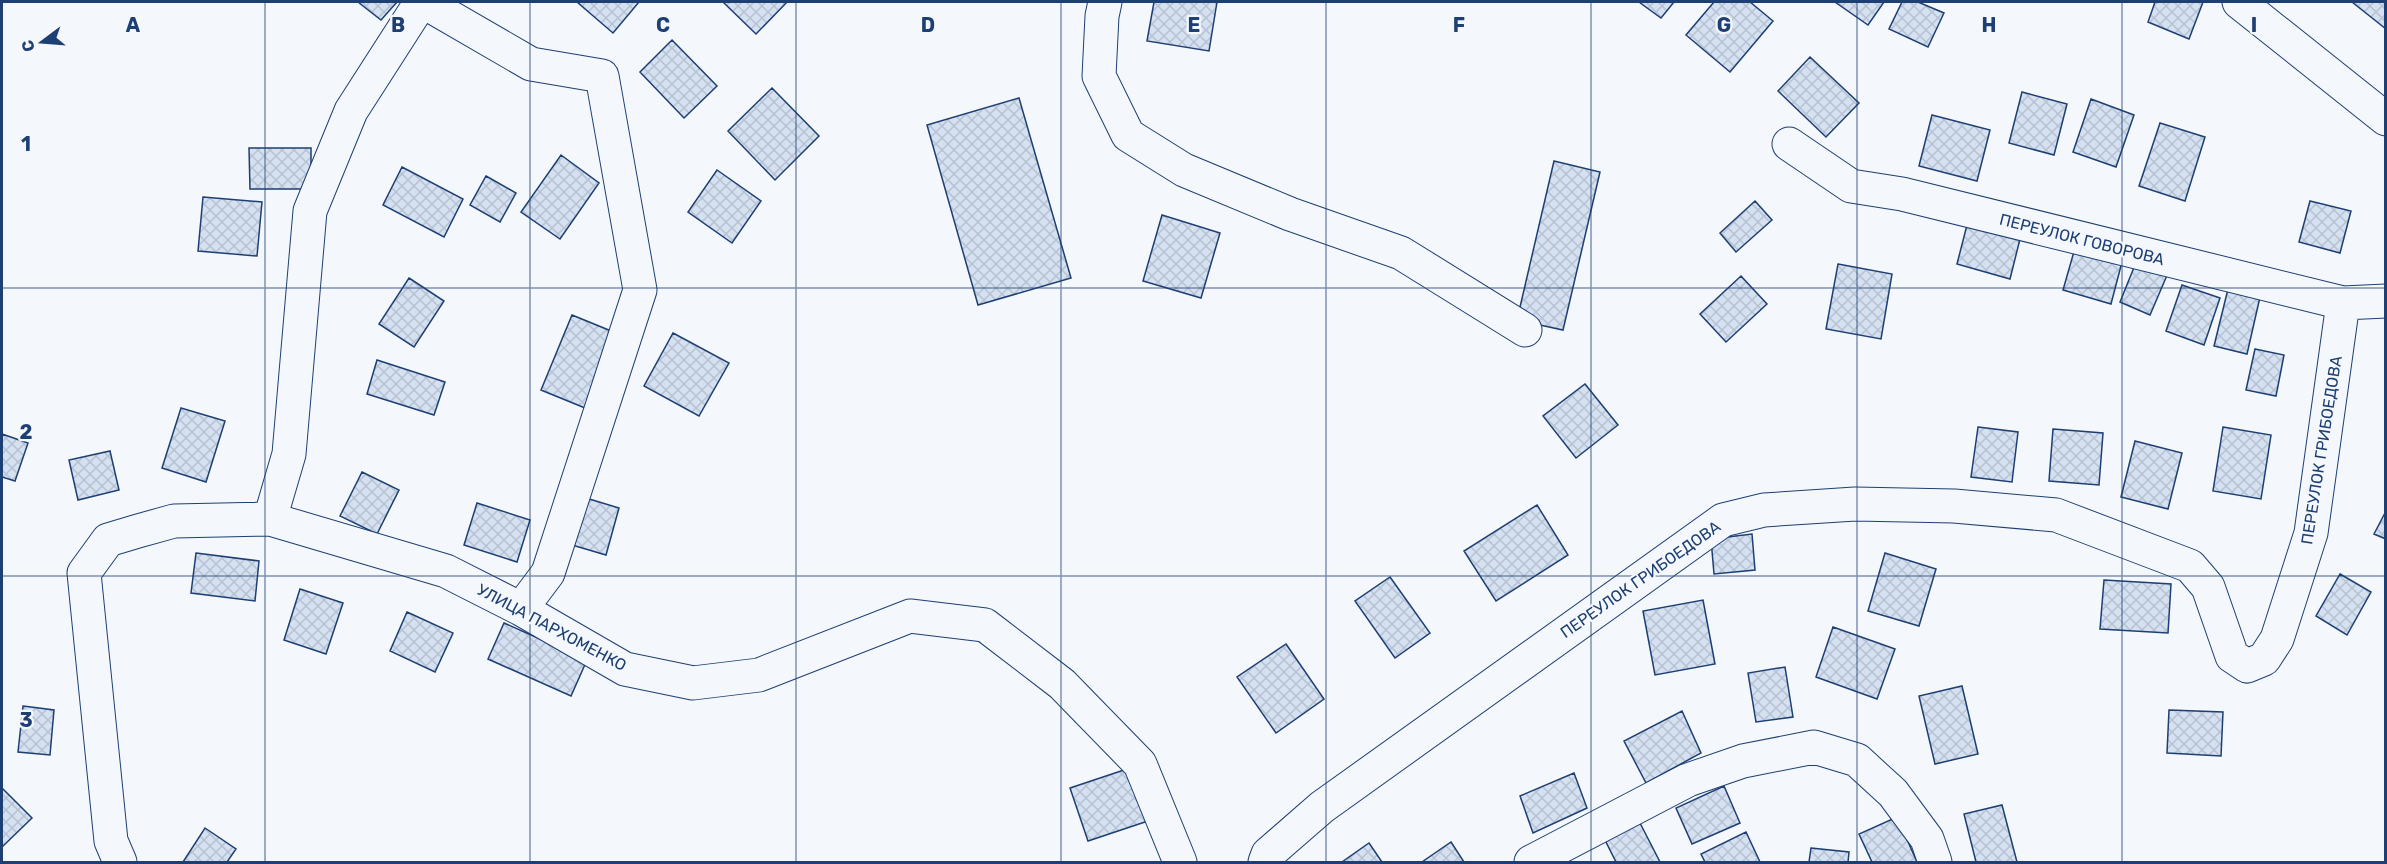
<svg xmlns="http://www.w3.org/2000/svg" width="2387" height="864" viewBox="0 0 2387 864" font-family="Rubik,sans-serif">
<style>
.building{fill:url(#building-cross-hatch);stroke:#1d3f73;stroke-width:1.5}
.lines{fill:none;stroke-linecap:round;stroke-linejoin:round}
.minor-casing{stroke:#1d3f73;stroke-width:35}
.minor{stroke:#f4f7fb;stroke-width:33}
.grid{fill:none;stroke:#1d3f73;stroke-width:1.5;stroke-opacity:0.55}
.labels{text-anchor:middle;stroke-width:4.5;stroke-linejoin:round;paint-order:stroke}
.street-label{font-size:16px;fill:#1d3f73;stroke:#f4f7fb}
.grid-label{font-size:20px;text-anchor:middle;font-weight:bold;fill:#1d3f73;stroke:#f4f7fb;stroke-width:4.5;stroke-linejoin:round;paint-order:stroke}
</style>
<defs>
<pattern id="building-cross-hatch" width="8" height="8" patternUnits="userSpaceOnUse" patternTransform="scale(1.5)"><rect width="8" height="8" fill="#d5e0f0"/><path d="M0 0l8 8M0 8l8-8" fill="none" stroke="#b6c1d1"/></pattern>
</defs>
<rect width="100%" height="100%" fill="#f4f7fb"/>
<path class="building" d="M 358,2 L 397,2 L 381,20 Z
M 577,2 L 639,2 L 613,33 Z
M 723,2 L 787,2 L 756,34 Z
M 1154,2 L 1217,2 L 1209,51 L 1147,41 Z
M 1639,2 L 1674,2 L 1661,18 Z
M 1714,2 L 1750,2 L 1773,21 L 1730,72 L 1686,35 Z
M 1835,2 L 1884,2 L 1868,25 Z
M 1902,2 L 1918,2 L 1944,13 L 1928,47 L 1889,29 Z
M 2155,2 L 2203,2 L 2189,39 L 2148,22 Z
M 2352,2 L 2386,2 L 2386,29 Z
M 672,40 L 717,86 L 684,118 L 640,72 Z
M 1810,57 L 1859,103 L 1826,137 L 1778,91 Z
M 772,88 L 819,136 L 775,180 L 728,131 Z
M 2022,92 L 2067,104 L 2054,155 L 2009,143 Z
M 1019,98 L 1071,278 L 978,305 L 927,125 Z
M 2091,99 L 2134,115 L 2116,167 L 2073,152 Z
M 1932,115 L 1990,130 L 1977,181 L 1919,166 Z
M 2160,123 L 2205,137 L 2185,201 L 2139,186 Z
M 249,148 L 311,148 L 311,189 L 250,189 Z
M 561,155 L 599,183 L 560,239 L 521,212 Z
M 1554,161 L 1600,172 L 1563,330 L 1517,320 Z
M 402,167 L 463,199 L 444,237 L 383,205 Z
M 717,170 L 761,201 L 732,243 L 688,212 Z
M 486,176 L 516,193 L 500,222 L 470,205 Z
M 203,197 L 262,202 L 257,256 L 198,251 Z
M 1755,201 L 1772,220 L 1736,252 L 1720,233 Z
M 2310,201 L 2351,211 L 2340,253 L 2299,242 Z
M 1162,215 L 1220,233 L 1201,298 L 1143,281 Z
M 1967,225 L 2020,239 L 2010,279 L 1957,264 Z
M 2075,248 L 2122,262 L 2111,304 L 2063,290 Z
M 2137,260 L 2168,273 L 2150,315 L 2120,302 Z
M 1838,264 L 1892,274 L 1881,339 L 1826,329 Z
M 1741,276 L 1767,304 L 1726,342 L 1700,314 Z
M 409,278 L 444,301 L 414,347 L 379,324 Z
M 2182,285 L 2220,298 L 2204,345 L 2166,331 Z
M 2228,289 L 2260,297 L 2247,354 L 2214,346 Z
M 572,315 L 616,333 L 585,408 L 541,390 Z
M 673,333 L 729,363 L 699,416 L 644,386 Z
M 2255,349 L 2284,355 L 2276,396 L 2246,390 Z
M 377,360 L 445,382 L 434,415 L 367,394 Z
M 1585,384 L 1618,425 L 1576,458 L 1543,416 Z
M 181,408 L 225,421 L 206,482 L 162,468 Z
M 1978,427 L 2018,432 L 2012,482 L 1971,477 Z
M 2223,427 L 2271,435 L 2261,499 L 2213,491 Z
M 2053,429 L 2103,433 L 2099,485 L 2049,481 Z
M 2,434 L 28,443 L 15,481 L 2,477 Z
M 2135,441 L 2182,453 L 2168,509 L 2121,497 Z
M 110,451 L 119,490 L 78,500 L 69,460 Z
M 362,472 L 399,490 L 377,534 L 340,516 Z
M 586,498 L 619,508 L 606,555 L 572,545 Z
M 477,503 L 530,520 L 517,562 L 464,545 Z
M 1537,505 L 1568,555 L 1496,601 L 1464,551 Z
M 2386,511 L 2386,539 L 2374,534 Z
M 1752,534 L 1755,570 L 1714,574 L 1711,539 Z
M 196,553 L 259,561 L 255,601 L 191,593 Z
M 1885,553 L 1936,569 L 1919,626 L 1868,611 Z
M 2340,574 L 2371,592 L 2347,635 L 2316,616 Z
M 1390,577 L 1430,633 L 1395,658 L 1355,601 Z
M 2104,580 L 2171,584 L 2168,633 L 2100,629 Z
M 300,589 L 343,603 L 326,654 L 284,640 Z
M 1703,600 L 1715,664 L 1655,675 L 1643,611 Z
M 407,612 L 453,633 L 435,672 L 390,651 Z
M 504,623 L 587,660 L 571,696 L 488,659 Z
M 1833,627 L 1895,649 L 1877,699 L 1816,677 Z
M 1286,644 L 1324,699 L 1276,733 L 1237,677 Z
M 1785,667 L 1793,717 L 1756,722 L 1748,673 Z
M 1962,686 L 1978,754 L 1935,764 L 1919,696 Z
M 23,706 L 54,710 L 50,755 L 18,752 Z
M 2169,710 L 2223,712 L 2221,756 L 2167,753 Z
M 1682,711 L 1701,753 L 1646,783 L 1624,741 Z
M 1133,767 L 1151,820 L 1088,841 L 1070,788 Z
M 1574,773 L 1587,808 L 1533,833 L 1520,796 Z
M 1724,786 L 1740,823 L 1692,844 L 1676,808 Z
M 3,789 L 32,818 L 2,847 L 2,790 Z
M 2002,805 L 2017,862 L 1976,862 L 1964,814 Z
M 1897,817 L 1917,862 L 1872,862 L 1859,834 Z
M 1640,823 L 1660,862 L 1616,862 L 1605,840 Z
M 205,828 L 236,849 L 227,862 L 183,862 Z
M 1746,832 L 1760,862 L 1705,862 L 1701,854 Z
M 1451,842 L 1464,862 L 1422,862 Z
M 1369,843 L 1382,862 L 1342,862 Z
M 1811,848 L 1849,852 L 1848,862 L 1809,862 Z"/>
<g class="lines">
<g class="minor-casing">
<path id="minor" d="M 424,2 L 531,64 L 602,76 L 640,290 L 548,573 L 521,609
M 1105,2 L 1102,16 L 1099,76 L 1128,135 L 1184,170 L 1290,214 L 1401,253 L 1525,330
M 2239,2 L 2386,119
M 1789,144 L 1851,186 L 1902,194 L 2343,303 L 2386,301
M 270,519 L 446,571 L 521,609 L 625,669 L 693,683 L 759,675 L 910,616 L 985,625 L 1062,684 L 1140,764 L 1180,862
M 120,862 L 111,841 L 84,573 L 108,540 L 138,531 L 174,521 L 270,519 L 289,454 L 310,211 L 351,111 L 421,2
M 1265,862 L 1268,854 L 1322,807 L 1723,520 L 1764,510 L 1855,504 L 1954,506 L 2056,515 L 2190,566 L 2208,587 L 2232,656 L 2247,666 L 2264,659 L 2277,639 L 2311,533 L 2343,303
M 1531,862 L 1688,780 L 1743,761 L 1814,747 L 1857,760 L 1893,793 L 1927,839 L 1935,862"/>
</g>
<use href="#minor" class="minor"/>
</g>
<path class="grid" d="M 265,2 L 265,862M 530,2 L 530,862M 796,2 L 796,862M 1061,2 L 1061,862M 1326,2 L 1326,862M 1591,2 L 1591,862M 1857,2 L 1857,862M 2122,2 L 2122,862M 2,288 L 2386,288M 2,576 L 2386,576"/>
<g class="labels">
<g class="street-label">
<text transform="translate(2082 239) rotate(14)" y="6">ПЕРЕУЛОК ГОВОРОВА</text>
<text transform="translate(2321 450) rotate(-81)" y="6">ПЕРЕУЛОК ГРИБОЕДОВА</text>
<text transform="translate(1640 579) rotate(-35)" y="6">ПЕРЕУЛОК ГРИБОЕДОВА</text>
<text transform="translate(552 627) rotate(28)" y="6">УЛИЦА ПАРХОМЕНКО</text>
</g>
</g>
<g class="grid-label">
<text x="133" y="32">A</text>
<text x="398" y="32">B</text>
<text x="663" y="32">C</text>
<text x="928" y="32">D</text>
<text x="1194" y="32">E</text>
<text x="1459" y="32">F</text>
<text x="1724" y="32">G</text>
<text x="1989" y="32">H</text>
<text x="2254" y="32">I</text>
<text x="26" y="151">1</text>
<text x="26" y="439">2</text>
<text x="26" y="727">3</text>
</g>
<rect width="2387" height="864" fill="none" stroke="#1d3f73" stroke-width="6"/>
<g transform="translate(42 42) rotate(254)" stroke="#f4f7fb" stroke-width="4.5" paint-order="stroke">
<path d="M0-4.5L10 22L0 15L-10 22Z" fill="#1d3f73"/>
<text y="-9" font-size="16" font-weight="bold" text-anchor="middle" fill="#1d3f73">С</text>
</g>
</svg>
